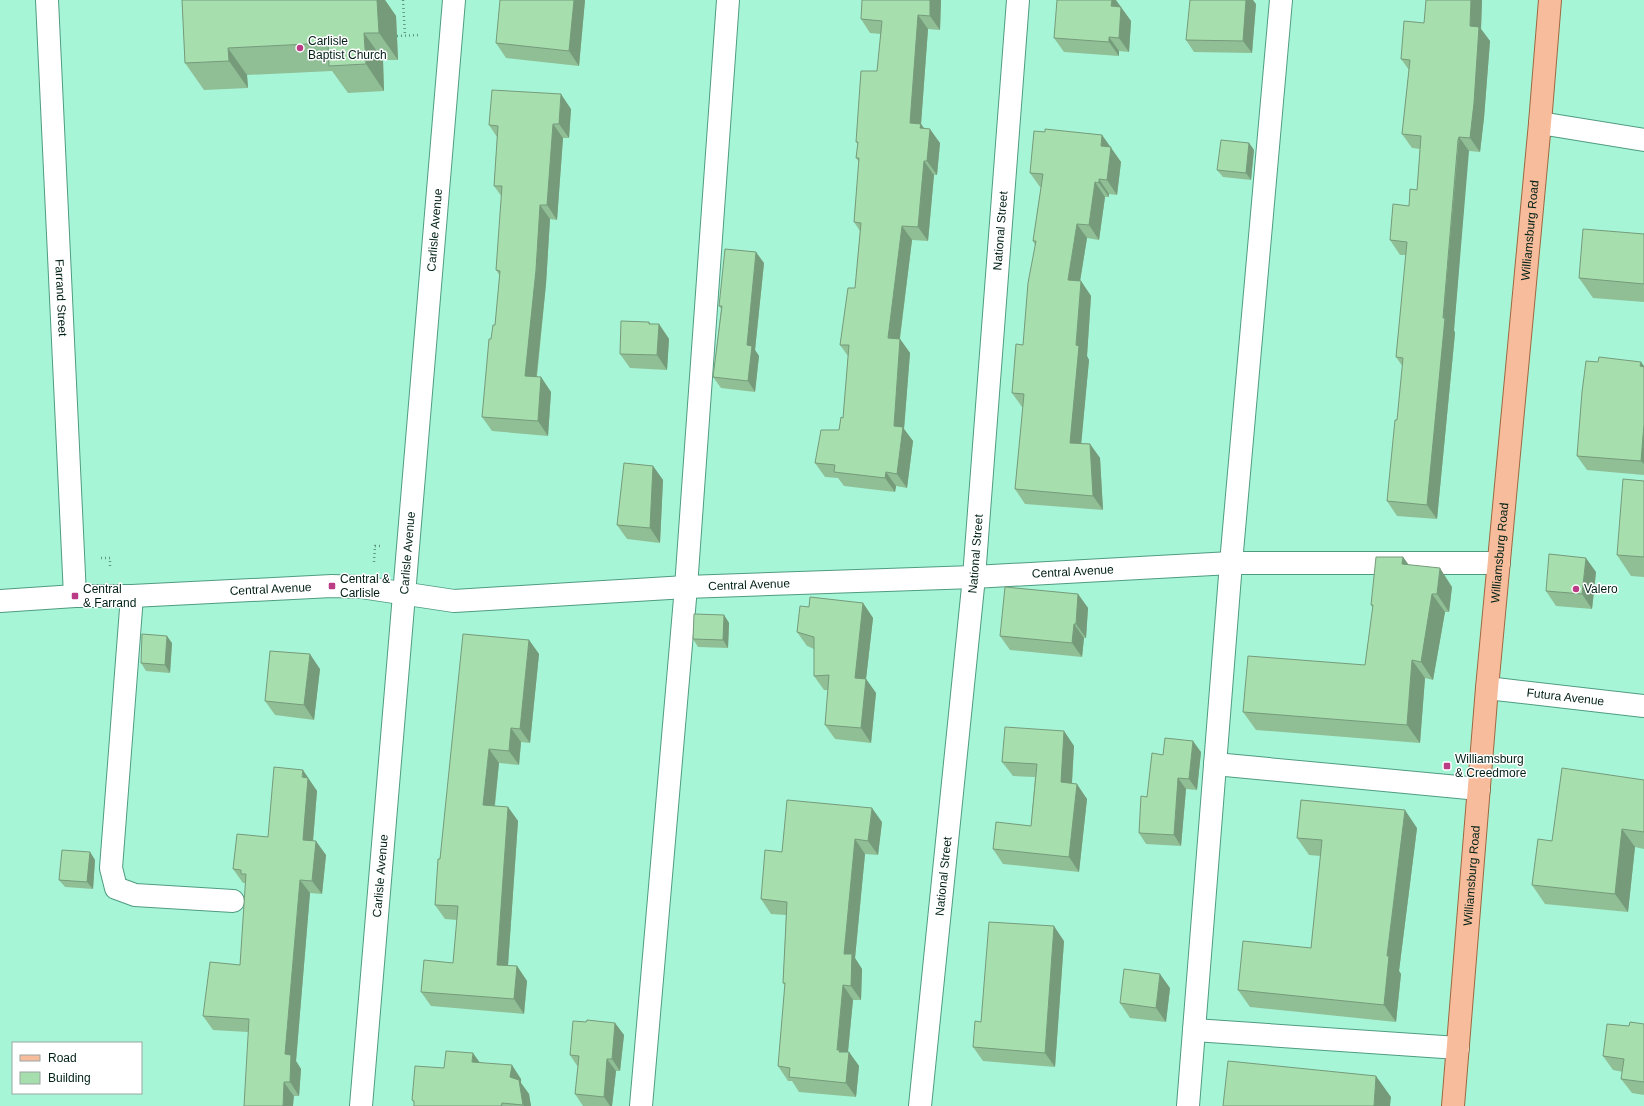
<svg xmlns="http://www.w3.org/2000/svg" width="1644" height="1106" viewBox="0 0 1644 1106" font-family="Arial,sans-serif">
<style>
.lines{fill:none;stroke-linecap:round;stroke-linejoin:round}
.minor-casing{stroke:#4f9c81;stroke-width:24}
.major-casing{stroke:#9d6841;stroke-width:24}
.path{stroke:#5f9984;stroke-width:2.5;stroke-dasharray:1 3;stroke-linecap:butt}
.minor{stroke:#fff;stroke-width:22}
.major{stroke:#f7bc9b;stroke-width:22}
.wall{fill:#90bf96}
.shaded-wall{fill:#759b7a}
.building{fill:#a7deae;stroke:#759b7a}
.poi-dot{fill:#bb3b86;stroke:#fff;stroke-width:1.5}
.labels{text-anchor:middle;stroke-width:3;stroke-linejoin:round;paint-order:stroke}
.poi-label{font-size:12px;fill:#002016;stroke:#fff;text-anchor:start}
.street-label{font-size:12px;fill:#002016;stroke:#fff}
</style>
<rect width="100%" height="100%" fill="#a7f5d7"/>
<g class="lines">
<g class="minor-casing">
<g id="minor">
<path id="s1" d="M 47,0 L 75,596"/>
<path d="M 1540,123 L 1644,140"/>
<path d="M 132,596 L 111,868 L 116,888 L 135,895 L 233,901"/>
<path id="s2" d="M 0,601 L 75,596 L 132,596 L 332,586 L 361,587 L 454,601 L 686,587 L 974,577 L 1231,563 L 1499,563"/>
<path id="s3" d="M 1487,688 L 1644,706"/>
<path d="M 1215,764 L 1479,789"/>
<path d="M 1194,1030 L 1458,1048"/>
<path id="s4" d="M 361,1106 L 454,0"/>
<path d="M 641,1106 L 686,587 L 728,0"/>
<path id="s5" d="M 920,1106 L 974,577 L 1018,0"/>
<path d="M 1188,1106 L 1231,563 L 1281,0"/>
</g>
</g>
<g class="major-casing">
<g id="major">
<path id="s6" d="M 1453,1106 L 1487,688 L 1540,123 L 1550,0"/>
</g>
</g>
<path class="path" d="M 403,0 L 405,36
M 397,36 L 420,35
M 101,558 L 110,558 L 110,569
M 374,562 L 375,546 L 380,546"/>
<use href="#minor" class="minor"/>
<use href="#major" class="major"/>
</g>
<path class="wall" d="M 182,0 L 385,0 L 396,16 L 398,60 L 383,60 L 384,91 L 348,93 L 332,71 L 247,75 L 248,88 L 204,90 L 185,63 Z
M 585,0 L 579,66 L 506,58 L 496,43 Z
M 941,0 L 940,30 L 928,29 L 921,124 L 924,129 L 940,143 L 937,175 L 934,175 L 928,241 L 912,240 L 900,339 L 910,353 L 904,429 L 913,441 L 907,488 L 896,486 L 895,492 L 844,486 L 838,478 L 825,477 L 815,463 L 839,430 L 843,418 L 848,356 L 840,345 L 855,288 L 860,231 L 854,222 L 859,162 L 856,158 L 858,144 L 856,142 L 877,71 L 881,34 L 870,33 L 861,19 Z
M 1426,0 L 1482,0 L 1481,29 L 1490,41 L 1484,118 L 1480,152 L 1469,151 L 1468,154 L 1454,330 L 1455,333 L 1437,519 L 1397,516 L 1387,501 L 1397,420 L 1403,367 L 1396,357 L 1406,255 L 1400,255 L 1390,240 L 1417,190 L 1420,149 L 1412,148 L 1402,134 L 1409,70 L 1401,59 L 1424,23 Z
M 1256,4 L 1252,53 L 1194,52 L 1186,40 Z
M 1122,9 L 1131,21 L 1129,52 L 1119,51 L 1119,56 L 1064,52 L 1054,38 Z
M 571,109 L 569,138 L 563,138 L 557,220 L 550,219 L 546,284 L 537,377 L 541,377 L 551,392 L 548,436 L 492,431 L 482,417 L 491,339 L 495,325 L 500,276 L 496,270 L 502,197 L 494,186 L 497,137 L 489,125 Z
M 1045,132 L 1102,135 L 1121,162 L 1117,195 L 1109,194 L 1109,197 L 1105,197 L 1099,240 L 1087,238 L 1080,281 L 1081,281 L 1091,296 L 1087,356 L 1089,360 L 1081,443 L 1090,444 L 1100,458 L 1103,510 L 1025,504 L 1015,489 L 1023,407 L 1022,407 L 1012,393 L 1023,345 L 1035,245 L 1033,241 L 1041,187 L 1040,187 L 1030,173 Z
M 1249,143 L 1254,150 L 1251,180 L 1223,177 L 1217,170 Z
M 1644,234 L 1644,302 L 1593,298 L 1579,278 Z
M 764,263 L 755,350 L 759,356 L 755,392 L 721,388 L 713,377 L 721,309 L 719,306 Z
M 649,322 L 650,324 L 659,324 L 669,339 L 667,370 L 630,368 L 620,354 Z
M 1598,362 L 1644,366 L 1644,475 L 1587,470 L 1577,456 Z
M 653,466 L 663,480 L 660,543 L 627,539 L 617,525 Z
M 1644,481 L 1644,577 L 1631,576 L 1617,555 Z
M 1403,557 L 1409,565 L 1452,587 L 1449,612 L 1445,612 L 1433,680 L 1425,678 L 1420,743 L 1256,730 L 1243,712 L 1365,665 L 1373,608 L 1371,605 Z
M 1596,572 L 1592,609 L 1556,606 L 1546,591 Z
M 1078,594 L 1088,608 L 1086,638 L 1084,638 L 1082,657 L 1010,650 L 1000,636 Z
M 863,603 L 873,618 L 866,679 L 876,693 L 871,743 L 835,739 L 825,725 L 828,690 L 824,690 L 814,676 L 814,649 L 807,646 L 797,632 L 809,607 Z
M 724,615 L 729,623 L 728,648 L 698,647 L 693,639 Z
M 529,640 L 539,654 L 530,743 L 521,742 L 519,765 L 499,763 L 495,806 L 508,807 L 518,821 L 508,966 L 517,966 L 527,981 L 524,1014 L 431,1006 L 421,992 L 453,963 L 457,920 L 445,919 L 435,905 L 440,859 Z
M 172,643 L 170,673 L 146,671 L 141,663 Z
M 320,669 L 314,720 L 275,715 L 265,701 Z
M 1064,731 L 1074,746 L 1072,784 L 1087,799 L 1079,872 L 1003,864 L 993,849 L 1031,826 L 1035,777 L 1013,776 L 1002,762 Z
M 1201,752 L 1197,790 L 1186,789 L 1181,846 L 1146,844 L 1139,833 L 1147,797 L 1163,755 Z
M 1644,780 L 1644,849 L 1635,847 L 1628,912 L 1545,904 L 1532,885 L 1552,841 Z
M 312,783 L 312,784 L 317,791 L 313,841 L 326,855 L 322,894 L 310,893 L 296,1061 L 301,1069 L 299,1096 L 294,1096 L 248,1032 L 213,1030 L 203,1016 L 240,965 L 246,883 L 243,883 L 233,869 L 268,837 Z
M 882,822 L 878,855 L 865,854 L 855,958 L 862,969 L 861,1000 L 853,1000 L 848,1052 L 849,1052 L 859,1066 L 856,1097 L 799,1092 L 792,1081 L 788,1081 L 778,1066 L 785,985 L 783,983 L 786,915 L 771,914 L 761,899 L 782,852 Z
M 1417,828 L 1399,971 L 1401,974 L 1396,1022 L 1250,1007 L 1238,990 L 1311,948 L 1321,856 L 1309,855 L 1297,838 Z
M 90,852 L 95,860 L 93,889 L 65,887 L 59,880 Z
M 1064,941 L 1055,1067 L 983,1061 L 973,1047 L 981,1022 Z
M 1170,988 L 1166,1022 L 1130,1018 L 1120,1003 Z
M 586,1022 L 615,1023 L 624,1035 L 620,1071 L 616,1071 L 612,1106 L 583,1106 L 575,1094 L 578,1067 L 570,1055 Z
M 1644,1024 L 1644,1095 L 1632,1093 L 1621,1079 L 1623,1072 L 1613,1070 L 1603,1056 Z
M 480,1062 L 521,1079 L 521,1083 L 529,1094 L 531,1106 L 414,1106 L 414,1103 L 412,1100 L 444,1068 Z"/>
<path class="shaded-wall" d="M 377,0 L 385,0 L 396,16 L 398,60 L 379,33 Z
M 574,0 L 585,0 L 579,66 L 569,51 Z
M 930,0 L 941,0 L 940,30 L 930,16 Z
M 1112,0 L 1116,0 L 1131,21 L 1129,52 L 1119,38 L 1111,6 Z
M 1246,0 L 1253,0 L 1256,4 L 1252,53 L 1243,41 Z
M 1471,0 L 1482,0 L 1481,29 L 1490,41 L 1484,118 L 1480,152 L 1470,138 L 1470,26 Z
M 918,15 L 928,29 L 921,124 L 930,136 L 930,129 L 940,143 L 937,175 L 927,161 L 910,123 Z
M 364,33 L 383,60 L 384,91 L 366,64 Z
M 1109,37 L 1119,51 L 1119,56 L 1109,42 Z
M 228,48 L 247,75 L 248,88 L 229,61 Z
M 561,94 L 571,109 L 569,138 L 559,124 Z
M 553,124 L 563,138 L 557,220 L 547,205 Z
M 1102,135 L 1121,162 L 1117,195 L 1107,180 L 1101,146 Z
M 1459,137 L 1469,151 L 1454,330 L 1455,333 L 1437,519 L 1427,505 Z
M 1249,143 L 1254,150 L 1251,180 L 1246,173 Z
M 924,161 L 934,175 L 928,241 L 918,227 Z
M 1099,179 L 1109,194 L 1109,197 L 1099,183 Z
M 1095,182 L 1105,197 L 1099,240 L 1089,225 Z
M 540,205 L 550,219 L 546,284 L 535,390 L 525,376 Z
M 1077,224 L 1087,238 L 1078,294 L 1068,280 Z
M 902,226 L 912,240 L 898,352 L 888,338 Z
M 756,252 L 764,263 L 755,350 L 759,356 L 755,392 L 748,381 L 747,345 Z
M 1081,281 L 1091,296 L 1087,356 L 1089,360 L 1080,457 L 1070,443 L 1076,345 Z
M 649,322 L 658,335 L 659,324 L 669,339 L 667,370 L 657,355 Z
M 900,339 L 910,353 L 904,429 L 913,441 L 907,488 L 897,474 L 894,426 Z
M 1641,362 L 1644,366 L 1644,371 L 1640,366 Z
M 541,377 L 551,392 L 548,436 L 538,421 Z
M 1644,424 L 1644,464 L 1641,461 Z
M 1090,444 L 1100,458 L 1103,510 L 1093,496 Z
M 653,466 L 663,480 L 660,543 L 650,528 Z
M 886,472 L 896,486 L 895,492 L 885,478 Z
M 1403,557 L 1416,576 L 1402,564 Z
M 1586,558 L 1596,572 L 1592,609 L 1582,594 Z
M 1440,568 L 1452,587 L 1449,612 L 1437,594 Z
M 1078,594 L 1088,608 L 1086,638 L 1076,624 Z
M 1432,594 L 1445,612 L 1433,680 L 1421,662 Z
M 863,603 L 873,618 L 866,679 L 876,693 L 871,743 L 861,728 L 855,678 Z
M 724,615 L 729,623 L 728,648 L 723,640 Z
M 1074,624 L 1084,638 L 1082,657 L 1072,643 Z
M 167,636 L 172,643 L 170,673 L 165,665 Z
M 529,640 L 539,654 L 530,743 L 520,729 Z
M 310,654 L 320,669 L 314,720 L 304,705 Z
M 1412,660 L 1425,678 L 1420,743 L 1407,725 Z
M 511,728 L 521,742 L 519,765 L 509,751 Z
M 1064,731 L 1074,746 L 1071,797 L 1061,782 Z
M 1193,741 L 1201,752 L 1197,790 L 1189,779 Z
M 489,749 L 499,763 L 493,820 L 483,805 Z
M 303,770 L 317,791 L 312,853 L 303,840 Z
M 1178,778 L 1186,789 L 1181,846 L 1174,835 Z
M 1077,784 L 1087,799 L 1079,872 L 1069,857 Z
M 508,807 L 518,821 L 507,979 L 497,965 Z
M 872,808 L 882,822 L 878,855 L 868,841 Z
M 1405,810 L 1417,828 L 1399,971 L 1401,974 L 1396,1022 L 1384,1005 L 1387,956 Z
M 1622,829 L 1635,847 L 1628,912 L 1615,894 Z
M 855,839 L 865,854 L 855,958 L 862,969 L 861,1000 L 851,986 L 844,954 Z
M 316,841 L 326,855 L 322,894 L 312,881 Z
M 90,852 L 95,860 L 93,889 L 87,882 Z
M 300,880 L 310,893 L 296,1061 L 301,1069 L 299,1096 L 290,1082 L 285,1054 Z
M 1054,926 L 1064,941 L 1055,1067 L 1045,1053 Z
M 517,966 L 527,981 L 524,1014 L 514,999 Z
M 1160,974 L 1170,988 L 1166,1022 L 1156,1008 Z
M 843,985 L 853,1000 L 847,1061 L 849,1052 L 859,1066 L 856,1097 L 846,1083 L 837,1050 Z
M 615,1023 L 624,1035 L 620,1071 L 612,1059 Z
M 473,1053 L 483,1067 L 472,1062 Z
M 607,1059 L 616,1071 L 612,1106 L 610,1106 L 604,1097 Z
M 512,1065 L 521,1079 L 521,1083 L 529,1094 L 531,1106 L 524,1106 L 523,1105 L 510,1077 Z
M 1376,1076 L 1391,1097 L 1390,1106 L 1374,1106 Z
M 284,1082 L 294,1096 L 293,1106 L 283,1106 Z"/>
<path class="building" d="M 182,0 L 377,0 L 379,33 L 364,33 L 366,64 L 329,66 L 328,43 L 228,48 L 229,61 L 185,63 Z
M 500,0 L 574,0 L 569,51 L 496,43 Z
M 862,0 L 930,0 L 930,16 L 918,15 L 910,123 L 921,124 L 920,128 L 930,129 L 927,161 L 924,161 L 918,227 L 902,226 L 888,338 L 900,339 L 894,426 L 903,427 L 897,474 L 886,472 L 885,478 L 834,472 L 835,465 L 815,463 L 821,430 L 839,430 L 841,417 L 843,418 L 849,345 L 840,345 L 848,288 L 855,288 L 861,223 L 854,222 L 859,158 L 856,158 L 858,142 L 856,142 L 861,71 L 877,71 L 882,21 L 861,19 Z
M 1057,0 L 1112,0 L 1111,6 L 1121,7 L 1119,38 L 1109,37 L 1109,42 L 1054,38 Z
M 1190,0 L 1246,0 L 1243,41 L 1186,40 Z
M 1426,0 L 1471,0 L 1470,26 L 1479,27 L 1474,103 L 1470,138 L 1459,137 L 1458,140 L 1443,318 L 1445,318 L 1427,505 L 1387,501 L 1395,420 L 1397,420 L 1403,358 L 1396,357 L 1407,242 L 1390,240 L 1393,204 L 1409,206 L 1410,189 L 1417,190 L 1421,136 L 1402,134 L 1410,60 L 1401,59 L 1404,21 L 1424,23 Z
M 492,90 L 561,94 L 559,124 L 553,124 L 547,205 L 540,205 L 536,270 L 525,376 L 541,377 L 538,421 L 482,417 L 489,339 L 491,339 L 493,325 L 495,325 L 500,271 L 496,270 L 502,186 L 494,186 L 498,126 L 489,125 Z
M 1045,129 L 1102,135 L 1101,146 L 1111,147 L 1107,180 L 1099,179 L 1099,183 L 1095,182 L 1089,225 L 1077,224 L 1068,280 L 1081,281 L 1076,345 L 1079,346 L 1070,443 L 1090,444 L 1093,496 L 1015,489 L 1024,394 L 1012,393 L 1016,344 L 1023,345 L 1028,283 L 1036,241 L 1033,241 L 1043,174 L 1030,173 L 1034,131 L 1045,132 Z
M 1221,140 L 1249,143 L 1246,173 L 1217,170 Z
M 1583,229 L 1644,234 L 1644,284 L 1579,278 Z
M 725,249 L 756,252 L 747,345 L 752,346 L 748,381 L 713,377 L 722,306 L 719,306 Z
M 621,321 L 649,322 L 649,324 L 659,324 L 657,355 L 620,354 Z
M 1599,357 L 1641,362 L 1640,366 L 1644,367 L 1644,424 L 1641,461 L 1577,456 L 1582,392 L 1586,361 L 1598,362 Z
M 624,463 L 653,466 L 650,528 L 617,525 Z
M 1623,479 L 1644,481 L 1644,557 L 1617,555 Z
M 1549,554 L 1586,558 L 1582,594 L 1546,591 Z
M 1376,557 L 1403,557 L 1402,564 L 1440,568 L 1437,594 L 1432,594 L 1421,662 L 1412,660 L 1407,725 L 1243,712 L 1248,656 L 1365,665 L 1373,605 L 1371,605 Z
M 1005,587 L 1078,594 L 1076,624 L 1074,624 L 1072,643 L 1000,636 Z
M 810,597 L 863,603 L 855,678 L 866,679 L 861,728 L 825,725 L 829,675 L 814,676 L 814,637 L 797,632 L 800,606 L 809,607 Z
M 694,614 L 724,615 L 723,640 L 693,639 Z
M 142,634 L 167,636 L 165,665 L 141,663 Z
M 463,634 L 529,640 L 520,729 L 511,728 L 509,751 L 489,749 L 483,805 L 508,807 L 497,965 L 517,966 L 514,999 L 421,992 L 424,960 L 453,963 L 458,906 L 435,905 L 438,859 L 440,859 Z
M 270,651 L 310,654 L 304,705 L 265,701 Z
M 1005,727 L 1064,731 L 1061,782 L 1077,784 L 1069,857 L 993,849 L 996,822 L 1031,826 L 1037,764 L 1002,762 Z
M 1165,738 L 1193,741 L 1189,779 L 1178,778 L 1174,835 L 1139,833 L 1141,796 L 1147,797 L 1152,753 L 1163,755 Z
M 274,767 L 303,770 L 302,777 L 308,778 L 303,840 L 316,841 L 312,881 L 300,880 L 285,1054 L 291,1055 L 290,1082 L 284,1082 L 283,1106 L 244,1106 L 249,1019 L 203,1016 L 210,962 L 240,965 L 246,874 L 241,874 L 241,870 L 233,869 L 237,834 L 268,837 Z
M 1562,768 L 1644,780 L 1644,832 L 1622,829 L 1615,894 L 1532,885 L 1538,839 L 1552,841 Z
M 787,800 L 872,808 L 868,841 L 855,839 L 844,954 L 852,954 L 851,986 L 843,985 L 837,1050 L 840,1050 L 839,1052 L 849,1052 L 846,1083 L 789,1077 L 790,1068 L 778,1066 L 785,983 L 783,983 L 787,902 L 761,899 L 765,850 L 782,852 Z
M 1301,800 L 1405,810 L 1387,956 L 1389,956 L 1384,1005 L 1238,990 L 1243,941 L 1311,948 L 1322,840 L 1297,838 Z
M 62,850 L 90,852 L 87,882 L 59,880 Z
M 989,922 L 1054,926 L 1045,1053 L 973,1047 L 975,1021 L 981,1022 Z
M 1124,969 L 1160,974 L 1156,1008 L 1120,1003 Z
M 587,1020 L 615,1023 L 612,1059 L 607,1059 L 604,1097 L 575,1094 L 579,1056 L 570,1055 L 573,1021 L 586,1022 Z
M 1630,1022 L 1644,1024 L 1644,1082 L 1621,1079 L 1624,1059 L 1603,1056 L 1607,1024 L 1629,1026 Z
M 446,1051 L 473,1053 L 472,1062 L 512,1065 L 510,1077 L 519,1080 L 523,1105 L 502,1103 L 501,1106 L 414,1106 L 414,1101 L 412,1100 L 415,1066 L 444,1068 Z
M 1228,1061 L 1376,1076 L 1374,1106 L 1223,1106 Z"/>
<g class="poi-dot">
<circle cx="300" cy="48" r="4"/>
<rect x="328" y="582" width="8" height="8" rx="2"/>
<circle cx="1576" cy="589" r="4"/>
<rect x="71" y="592" width="8" height="8" rx="2"/>
<rect x="1443" y="762" width="8" height="8" rx="2"/>
</g>
<g class="labels">
<g class="poi-label">
<text x="308" y="45">Carlisle<tspan x="308" dy="14">Baptist Church</tspan></text>
<text x="340" y="583">Central &amp;<tspan x="340" dy="14">Carlisle</tspan></text>
<text x="83" y="593">Central<tspan x="83" dy="14">&amp; Farrand</tspan></text>
<text x="1584" y="593">Valero</text>
<text x="1455" y="763">Williamsburg<tspan x="1455" dy="14">&amp; Creedmore</tspan></text>
</g>
<g class="street-label">
<text dy="4" stroke="none"><textPath href="#s4" startOffset="879">Carlisle Avenue</textPath></text>
<text dy="4" stroke="none"><textPath href="#s6" startOffset="879">Williamsburg Road</textPath></text>
<text dy="4" stroke="none"><textPath href="#s5" startOffset="879">National Street</textPath></text>
<text dy="4" stroke="none"><textPath href="#s1" startOffset="298">Farrand Street</textPath></text>
<text dy="4" stroke="none"><textPath href="#s4" startOffset="555">Carlisle Avenue</textPath></text>
<text dy="4" stroke="none"><textPath href="#s6" startOffset="555">Williamsburg Road</textPath></text>
<text dy="4" stroke="none"><textPath href="#s5" startOffset="555">National Street</textPath></text>
<text dy="4" stroke="none"><textPath href="#s2" startOffset="1075">Central Avenue</textPath></text>
<text dy="4" stroke="none"><textPath href="#s2" startOffset="751">Central Avenue</textPath></text>
<text dy="4" stroke="none"><textPath href="#s2" startOffset="271">Central Avenue</textPath></text>
<text dy="4" stroke="none"><textPath href="#s3" startOffset="79">Futura Avenue</textPath></text>
<text dy="4" stroke="none"><textPath href="#s4" startOffset="231">Carlisle Avenue</textPath></text>
<text dy="4" stroke="none"><textPath href="#s5" startOffset="231">National Street</textPath></text>
<text dy="4" stroke="none"><textPath href="#s6" startOffset="231">Williamsburg Road</textPath></text>
</g>
</g>
<rect x="12" y="1042" width="130" height="52" fill="#ffffff" stroke="#99a6a2"/>
<rect x="20" y="1055" width="20" height="6" fill="#f7bc9b" stroke="#99a6a2"/>
<text x="48" y="1062" font-size="12" fill="#002016">Road</text>
<rect x="20" y="1072" width="20" height="12" fill="#a7deae" stroke="#99a6a2"/>
<text x="48" y="1082" font-size="12" fill="#002016">Building</text>
</svg>
